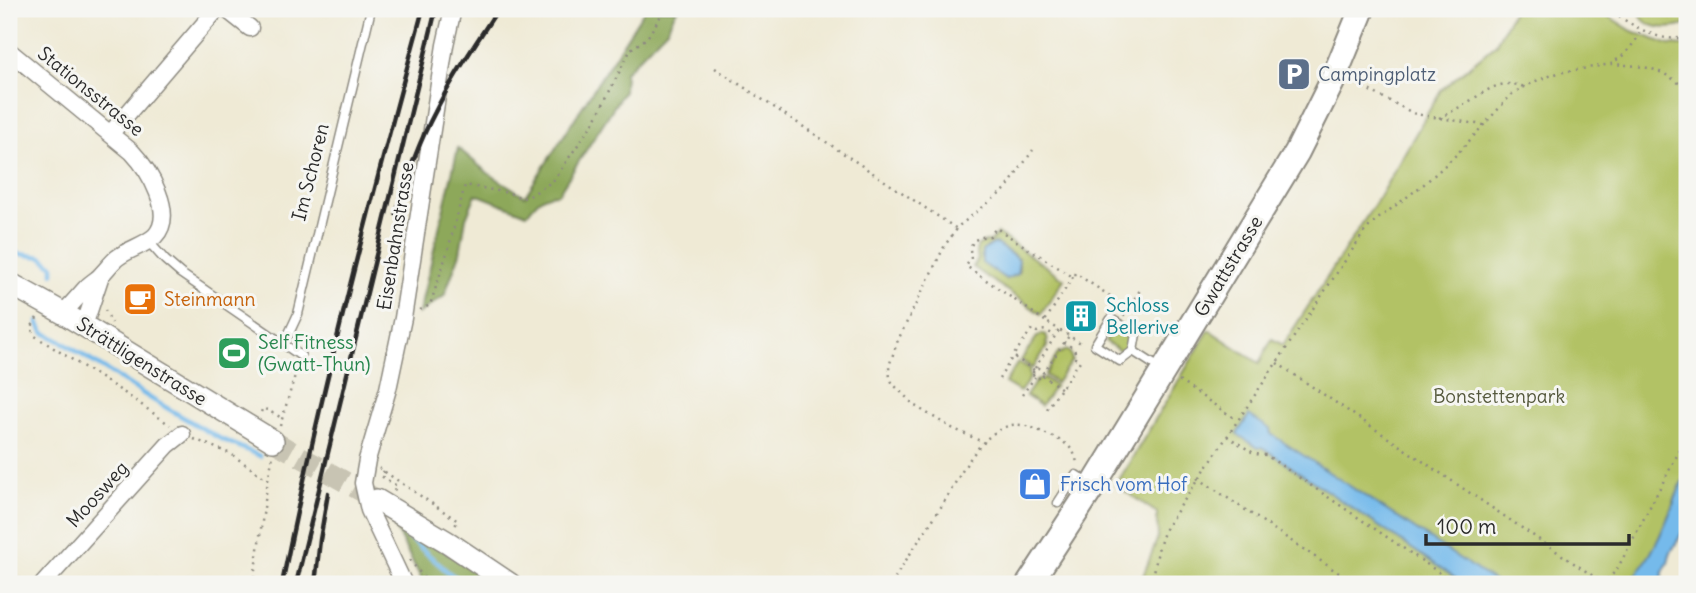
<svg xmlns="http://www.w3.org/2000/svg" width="1696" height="593" viewBox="0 0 1696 593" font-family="Delius,sans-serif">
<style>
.green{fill:#b2c265;stroke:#6e7648;stroke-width:2;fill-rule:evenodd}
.forest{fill:#8da85a;stroke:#5c6a42;stroke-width:2}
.water{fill:#74baeb;stroke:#50728b;stroke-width:2}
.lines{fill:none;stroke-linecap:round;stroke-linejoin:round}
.stream{stroke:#74baeb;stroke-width:4.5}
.secondary-tunnel{stroke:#c8c4b3;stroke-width:21;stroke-dasharray:21 10;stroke-linecap:butt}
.lane-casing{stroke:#8d8a80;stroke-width:11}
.street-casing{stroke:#8d8a80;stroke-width:19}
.secondary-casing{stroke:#8d8a80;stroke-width:24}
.primary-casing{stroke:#8d8a80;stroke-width:28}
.path{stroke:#8d8a80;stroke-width:2.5;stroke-dasharray:2 5;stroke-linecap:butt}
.lane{stroke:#fff;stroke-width:8}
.street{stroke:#fff;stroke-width:16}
.secondary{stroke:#fff;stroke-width:21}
.primary{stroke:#fff;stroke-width:24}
.rail{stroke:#2b2b2b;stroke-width:4.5}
.labels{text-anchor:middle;stroke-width:6;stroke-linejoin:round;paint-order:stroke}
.service-label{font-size:19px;fill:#4e5e75;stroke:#f6f6f2;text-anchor:start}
.street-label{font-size:19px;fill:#2b2b2b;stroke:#f6f6f2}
.food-label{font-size:19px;fill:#c56008;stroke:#f6f6f2;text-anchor:start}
.culture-label{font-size:19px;fill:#0d838f;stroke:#f6f6f2;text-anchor:start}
.leisure-label{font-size:19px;fill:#27864d;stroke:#f6f6f2;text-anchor:start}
.park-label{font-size:19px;fill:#54583c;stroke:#f6f6f2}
.shop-label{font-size:19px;fill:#366cbe;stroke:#f6f6f2;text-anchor:start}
</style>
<rect width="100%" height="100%" fill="#f6f6f2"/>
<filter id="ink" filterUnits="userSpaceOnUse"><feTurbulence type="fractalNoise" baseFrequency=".0143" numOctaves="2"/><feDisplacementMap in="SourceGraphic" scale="14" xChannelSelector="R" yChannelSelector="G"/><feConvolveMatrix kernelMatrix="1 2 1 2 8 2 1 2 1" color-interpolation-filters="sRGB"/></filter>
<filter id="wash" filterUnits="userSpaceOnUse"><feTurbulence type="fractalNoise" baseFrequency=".00686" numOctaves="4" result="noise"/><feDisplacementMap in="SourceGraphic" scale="28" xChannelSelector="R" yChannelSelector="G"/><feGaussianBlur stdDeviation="1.57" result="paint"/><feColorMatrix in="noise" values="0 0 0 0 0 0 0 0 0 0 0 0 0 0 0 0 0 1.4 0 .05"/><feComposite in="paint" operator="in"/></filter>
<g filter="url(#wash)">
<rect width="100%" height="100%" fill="#efead5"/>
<path class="green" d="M 1514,9 L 1597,9 L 1632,31 L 1669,45 L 1687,46 L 1687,479 L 1682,482 L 1653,553 L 1641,570 L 1628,584 L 1140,584 L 1158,537 L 1157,513 L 1116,485 L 1209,330 L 1259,363 L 1272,339 L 1283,345 L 1378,199 L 1441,90 L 1495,45 Z
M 1639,9 L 1687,9 L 1687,22 L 1686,25 C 1669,30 1641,30 1639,9 Z
M 997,233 L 1064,279 L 1041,314 L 973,267 L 978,259 L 976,251 L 978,245 L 985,242 L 991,242 ZM 995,243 L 1019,259 L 1019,271 L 1017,274 L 1006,279 L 983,261 L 982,253 L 987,247 Z
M 1114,328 L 1130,339 C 1131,347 1127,350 1121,352 L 1105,341 Z
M 1042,334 L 1046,335 L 1048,340 L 1046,343 L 1048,345 L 1033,368 L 1021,360 L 1037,337 L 1038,337 Z
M 1066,350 L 1070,352 L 1072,360 L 1056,383 L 1045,375 L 1059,352 L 1061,353 Z
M 1018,362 L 1030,369 L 1029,373 L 1030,378 L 1020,392 L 1005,383 Z
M 1044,378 L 1055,386 L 1041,406 L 1026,396 L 1036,381 Z"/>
<path class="forest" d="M 645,9 L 677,9 L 667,29 L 625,72 L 624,91 L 558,194 C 542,194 536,202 527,214 L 476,194 L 466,218 L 460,253 L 444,296 L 419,313 L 458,148 L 488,173 L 525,196 Z
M 391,520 L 454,557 L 490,584 L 424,584 Z"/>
<path class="water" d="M 995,243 L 1019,260 L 1017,274 L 1006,279 L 982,263 L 982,251 Z
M 1249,415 L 1270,429 L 1271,434 L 1498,584 L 1464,584 L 1262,447 L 1258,448 L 1237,434 Z
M 1687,479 L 1687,524 L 1670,554 L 1668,563 L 1663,572 L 1662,584 L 1628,584 C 1655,556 1668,517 1682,482 Z"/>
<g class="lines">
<path class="stream" d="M 9,249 L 20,254 L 42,257 L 53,266 L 53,273
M 38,322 L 43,332 L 62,342 L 153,400 L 219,438 L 260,456
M 406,535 L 448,572 L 465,584"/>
</g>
</g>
<g filter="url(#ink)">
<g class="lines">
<path class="secondary-tunnel" d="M 273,441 L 377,500"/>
<g class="lane-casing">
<path id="lane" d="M 148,241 L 165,260 L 180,273 L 301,356
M 284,344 L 298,314 L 371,9
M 1133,351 L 1120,361 L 1095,345 L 1111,319 L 1136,334 L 1133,351 L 1161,369
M 1058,503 L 1076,475 L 1090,484"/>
</g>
<g class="street-casing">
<path id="street" d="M 226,9 L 250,28
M 9,51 L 132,152 C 149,170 176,214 155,236 C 144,246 128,249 117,258 C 111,263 107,269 102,274 C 97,280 90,283 85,289 C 78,297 71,305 63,313
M 111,133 L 217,9
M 84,326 L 101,275
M 43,584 L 168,445 L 182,434
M 404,584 L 369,510 L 363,483 L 367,460 L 388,389 L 403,318 L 445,45 L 453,9"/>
</g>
<g class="secondary-casing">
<path id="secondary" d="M 9,283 L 63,313 L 273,441
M 377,500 L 449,543 L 510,584"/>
</g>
<g class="primary-casing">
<path id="primary" d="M 1029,584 L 1093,486 L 1297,152 L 1332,82 L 1362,9"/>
</g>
<path class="path" d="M 1607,9 C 1630,23 1660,46 1687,36
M 1611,64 C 1645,66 1661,67 1687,90
M 715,68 L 957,229
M 1351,81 L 1415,114 L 1483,125
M 1439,118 C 1451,112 1462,106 1473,99 C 1490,88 1504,79 1524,87
M 1073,277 L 1045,321 L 1084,345
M 105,310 L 112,323
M 420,310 L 430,305 L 448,250 L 465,185 L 509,193 L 521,198 L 528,197 L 553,181 L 595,120 L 631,49 L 647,38 L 665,9
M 1123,314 L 1124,315 L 1142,287
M 37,318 L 31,328 L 35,336 L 126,394 L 170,425
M 1045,321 L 966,266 L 971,259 L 970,249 L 973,241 L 981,237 L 990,236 L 996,228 L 1073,277 L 1075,273 L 1113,298 L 1108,304 L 1114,308
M 1687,348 L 1685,361 L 1687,413
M 1277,363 L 1605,584
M 1035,368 L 1059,330
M1033 373a5 5 0 1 1 10 0a5 5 0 1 1-10 0Z
M 1034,370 L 1013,356 L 1032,329 L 1037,332 C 1044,328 1049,332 1055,336
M 1043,373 L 1069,336
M 1042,375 L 1062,389
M 999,379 L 1013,356
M 1179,381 L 1237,420
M 1022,395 L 1035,377
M 1047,409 L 1080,361 L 1075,358 C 1077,349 1071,347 1064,342
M 261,412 L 263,408 L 282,418
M 280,426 L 298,365
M 1227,436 L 1255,454 L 1266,455 L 1456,584
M 194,439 L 231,454 L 268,480
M 985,443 L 952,428 L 915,406 L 894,385 L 890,379 L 889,366 L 898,340 L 945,245 L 960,225 L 1006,189 L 1033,150
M 379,468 L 458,521 L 454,527
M 384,471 L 381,476 L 397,486 L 393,492
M 1198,478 L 1355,584
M 410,560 L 424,578 L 438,584
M 253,584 L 268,480 L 273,456
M 891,584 C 907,558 924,533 941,507 C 958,481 976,436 1008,426 C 1020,422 1034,428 1044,433 C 1060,440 1075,445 1077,464
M 1152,584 L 1158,550 L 1165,529 L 1365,231 L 1374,222 L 1424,184 L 1441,169 L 1459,152 L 1513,93 L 1538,80 L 1558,73 L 1611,64 L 1625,54 L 1636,40 L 1642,29
M 1602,584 L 1616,571 L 1622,560 L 1682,446 L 1687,429"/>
<use href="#lane" class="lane"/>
<use href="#street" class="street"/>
<use href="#secondary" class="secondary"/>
<use href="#primary" class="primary"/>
<path class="rail" d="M 396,214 C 406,179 418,144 435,112 C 453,76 476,43 498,9
M 282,584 C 321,390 371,199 423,9
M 296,584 L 436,9
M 315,584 L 320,540 L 328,493"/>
</g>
</g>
<defs>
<g id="parking-square" transform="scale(1.75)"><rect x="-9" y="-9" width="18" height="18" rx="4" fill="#5c6f8a" stroke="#f6f6f2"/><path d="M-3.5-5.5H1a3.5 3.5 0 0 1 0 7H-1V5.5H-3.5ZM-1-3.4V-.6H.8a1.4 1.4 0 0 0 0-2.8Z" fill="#fff"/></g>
<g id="cafe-square" transform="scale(1.75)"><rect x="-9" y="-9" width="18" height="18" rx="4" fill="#e8710a" stroke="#f6f6f2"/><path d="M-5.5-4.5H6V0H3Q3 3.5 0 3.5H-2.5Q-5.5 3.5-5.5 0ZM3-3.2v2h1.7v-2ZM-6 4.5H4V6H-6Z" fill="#fff"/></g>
<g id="building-square" transform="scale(1.75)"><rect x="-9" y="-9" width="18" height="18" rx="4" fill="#0f9aa8" stroke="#f6f6f2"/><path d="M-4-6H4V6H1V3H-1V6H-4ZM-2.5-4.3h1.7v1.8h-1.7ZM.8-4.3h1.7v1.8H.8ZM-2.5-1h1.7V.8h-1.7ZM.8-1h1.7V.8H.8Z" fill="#fff"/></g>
<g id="stadium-square" transform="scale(1.75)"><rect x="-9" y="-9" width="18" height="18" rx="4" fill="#2e9e5b" stroke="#f6f6f2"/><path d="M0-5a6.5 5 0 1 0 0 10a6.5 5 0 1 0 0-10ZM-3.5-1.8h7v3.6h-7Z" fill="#fff"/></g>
<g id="shop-square" transform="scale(1.75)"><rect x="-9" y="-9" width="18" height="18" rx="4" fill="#3f7fe0" stroke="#f6f6f2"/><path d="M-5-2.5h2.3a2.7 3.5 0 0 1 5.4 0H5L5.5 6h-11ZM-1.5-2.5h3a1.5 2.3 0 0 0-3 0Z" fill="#fff"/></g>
</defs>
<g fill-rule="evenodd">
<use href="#parking-square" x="1294" y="74"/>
<use href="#cafe-square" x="140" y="299"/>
<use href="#building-square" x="1081" y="316"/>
<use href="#stadium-square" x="234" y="353"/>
<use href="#shop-square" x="1035" y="484"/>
</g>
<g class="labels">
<g class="service-label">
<text x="1318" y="81">Campingplatz</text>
</g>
<g class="street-label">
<text transform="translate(91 91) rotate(39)" y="7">Stationsstrasse</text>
<text transform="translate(310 172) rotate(-76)" y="7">Im Schoren</text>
<text transform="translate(395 236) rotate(-81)" y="7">Eisenbahnstrasse</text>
<text transform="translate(1228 266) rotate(-59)" y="7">Gwattstrasse</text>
<text transform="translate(142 361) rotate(32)" y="7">Strättligenstrasse</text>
<text transform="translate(97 494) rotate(-48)" y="7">Moosweg</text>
</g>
<g class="food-label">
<text x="164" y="306">Steinmann</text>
</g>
<g class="culture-label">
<text x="1106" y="312">Schloss<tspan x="1106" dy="22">Bellerive</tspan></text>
</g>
<g class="leisure-label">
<text x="258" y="349">Self Fitness<tspan x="258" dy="22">(Gwatt-Thun)</tspan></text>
</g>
<g class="park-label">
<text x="1499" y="403">Bonstettenpark</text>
</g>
<g class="shop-label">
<text x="1060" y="491">Frisch vom Hof</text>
</g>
</g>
<rect width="1696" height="593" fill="none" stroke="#f6f6f2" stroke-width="35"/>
<path d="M1426 534v10h203v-10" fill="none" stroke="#2b2b2b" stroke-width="3.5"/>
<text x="1437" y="534" font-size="21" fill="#2b2b2b" stroke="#f6f6f2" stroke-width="5" paint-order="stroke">100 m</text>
</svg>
